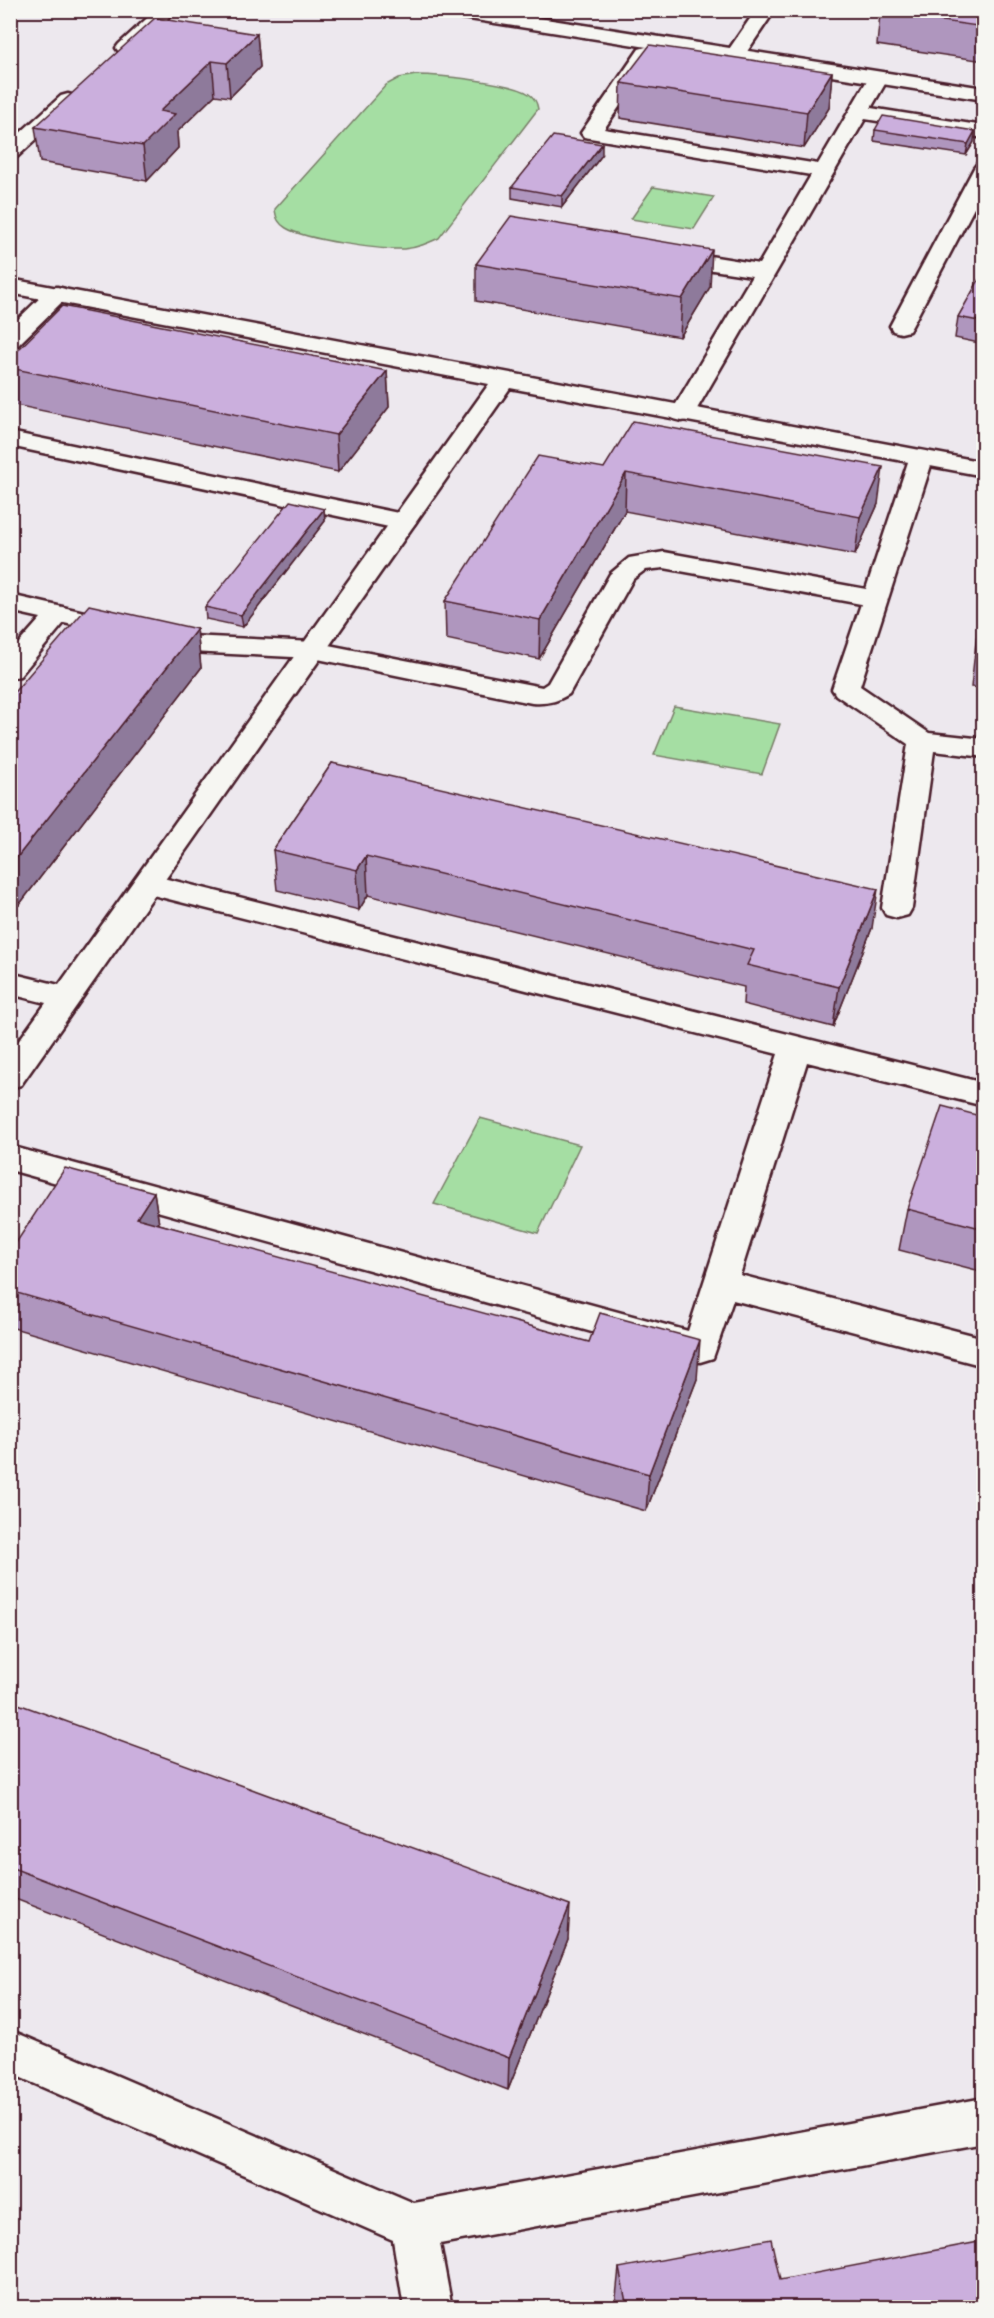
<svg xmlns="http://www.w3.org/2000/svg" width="994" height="2318" viewBox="0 0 994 2318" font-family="'Shantell Sans',sans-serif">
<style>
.green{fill:#a5dea3;stroke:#787e67;stroke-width:1.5}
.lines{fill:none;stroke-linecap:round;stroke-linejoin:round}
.service-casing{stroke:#4a1f2b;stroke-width:5}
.minor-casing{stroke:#4a1f2b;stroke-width:5}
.service{fill:#f6f6f2;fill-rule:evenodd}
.minor{fill:#f6f6f2;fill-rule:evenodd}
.wall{fill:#af96be;stroke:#4a1f2b;stroke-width:1.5}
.shaded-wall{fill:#8e7a9b;stroke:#4a1f2b;stroke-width:1.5}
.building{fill:#cbafdd;stroke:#4a1f2b;stroke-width:1.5}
</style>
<rect width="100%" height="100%" fill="#ede8ee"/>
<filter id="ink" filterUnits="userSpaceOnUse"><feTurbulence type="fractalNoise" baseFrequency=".0167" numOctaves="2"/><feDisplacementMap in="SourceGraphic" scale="12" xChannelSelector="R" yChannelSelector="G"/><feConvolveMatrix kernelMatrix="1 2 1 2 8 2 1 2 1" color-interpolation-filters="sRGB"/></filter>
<g filter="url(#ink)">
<path class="green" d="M 416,75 C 438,75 512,82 529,94 C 535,98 537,102 538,109 L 439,238 C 428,243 417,248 404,249 C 380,250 306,240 286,228 C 278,223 276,218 275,209 L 386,85 L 399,78 Z
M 653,187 L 714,197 L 694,229 L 631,219 Z
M 674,706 L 780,724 L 762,774 L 654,755 Z
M 480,1118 L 580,1145 L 538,1233 L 434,1204 Z"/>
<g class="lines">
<g class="service-casing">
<path id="service" d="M 156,10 L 176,10 L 133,52 L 119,52 L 116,48 L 119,44 Z
M 756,10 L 775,10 L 742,59 L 728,59 L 725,55 Z
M 646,47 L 653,49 L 656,53 L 604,129 L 818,164 L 869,77 L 872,73 L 886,73 L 889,77 L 871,108 L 984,126 L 984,138 L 865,119 L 694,414 L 690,419 L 682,421 L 674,419 L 670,414 L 752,276 L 667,263 L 659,261 L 656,256 L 659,251 L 667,249 L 759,264 L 811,175 L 584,137 L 581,133 L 639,49 Z
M 68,94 L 75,96 L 78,100 L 75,104 L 17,157 L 10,159 L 10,142 L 61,96 Z
M 984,162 L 984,189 L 912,326 L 909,331 L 901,333 L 893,331 L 890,326 L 974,168 L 977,164 Z
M 57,287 L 65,289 L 68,294 L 65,299 L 18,345 L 10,347 L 10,327 L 49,289 Z
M 10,432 L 403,514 L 412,517 L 416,522 L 412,527 L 403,530 L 10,446 Z
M 921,452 L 930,454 L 933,459 L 860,686 L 929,733 L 984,739 L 984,757 L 934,751 L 912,908 L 908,915 L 897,918 L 886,915 L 882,908 L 908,744 L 836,695 L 832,689 L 861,604 L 664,568 L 645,570 L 633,579 L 569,694 C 556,702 547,704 532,703 L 313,658 L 189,652 L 64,623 L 20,676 L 10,678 L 10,653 L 41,618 L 10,611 L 10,595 L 189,636 L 313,642 L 542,687 L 548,683 L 610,574 L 629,558 L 664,552 L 866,589 L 909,459 L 912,454 Z
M 147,874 L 984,1083 L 984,1106 L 807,1062 L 740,1275 L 984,1338 L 984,1366 L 733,1300 L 713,1358 L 700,1362 L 10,1170 L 10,1146 L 688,1331 L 778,1054 L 137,891 L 132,884 L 137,877 Z
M 10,2030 L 414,2203 L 984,2098 L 984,2143 L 440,2244 L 452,2308 L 404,2308 L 393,2240 L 10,2073 Z"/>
</g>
<g class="minor-casing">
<path id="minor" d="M 441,10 L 489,10 L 984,88 L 984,100 L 450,16 L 443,14 Z
M 10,279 L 984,462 L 984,476 L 510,388 L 21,1085 L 10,1088 L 10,1053 L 46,1003 L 10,994 L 10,973 L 59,985 L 489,384 L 10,293 Z"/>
</g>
<use href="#service" class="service"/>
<use href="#minor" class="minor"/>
</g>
<path class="wall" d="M 857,10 L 984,10 L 984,61 L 877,45 L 880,14 Z
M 257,34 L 260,67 L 230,97 L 215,95 L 177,132 L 178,148 L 147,181 L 40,162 L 35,127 Z
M 832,72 L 829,108 L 804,148 L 620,118 L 621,83 Z
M 875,130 L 975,131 L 974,142 L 966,155 L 874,141 Z
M 602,155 L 562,207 L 512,198 L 512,187 Z
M 476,264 L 710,287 L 680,337 L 476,301 Z
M 984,271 L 984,344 L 955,338 L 958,317 Z
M 10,358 L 387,371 L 389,407 L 338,472 L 10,404 Z
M 604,468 L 878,504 L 855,555 L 625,511 L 539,659 L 446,639 L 445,601 Z
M 324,509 L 325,521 L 243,627 L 206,619 L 205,607 Z
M 984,594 L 984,688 L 971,687 L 978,624 Z
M 197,629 L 201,668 L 19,905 L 10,902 L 10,697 Z
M 332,763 L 872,928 L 833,1027 L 743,1004 L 744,987 L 368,895 L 359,910 L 277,890 L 273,850 Z
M 984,1117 L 984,1272 L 899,1250 L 907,1209 Z
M 154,1192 L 159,1224 L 697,1379 L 646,1511 L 10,1327 L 10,1252 Z
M 10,1701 L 568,1939 L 508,2090 L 10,1897 Z
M 619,2268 L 780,2280 L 984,2307 L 618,2307 L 616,2297 Z"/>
<path class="shaded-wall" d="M 257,34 L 260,67 L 230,97 L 227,63 Z
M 212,61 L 215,95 L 177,132 L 178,148 L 147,181 L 143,146 L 160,111 Z
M 832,72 L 829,108 L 804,148 L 807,112 Z
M 975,131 L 974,142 L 966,155 L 968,144 Z
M 602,144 L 602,155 L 562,207 L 562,196 Z
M 712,250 L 710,287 L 680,337 L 682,299 Z
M 387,371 L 389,407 L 338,472 L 336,435 Z
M 883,467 L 878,504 L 855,555 L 860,517 Z
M 626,473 L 625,511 L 539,659 L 540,620 Z
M 324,509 L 325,521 L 243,627 L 241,615 Z
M 197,629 L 201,668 L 19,905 L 11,865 Z
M 366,856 L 368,895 L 359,910 L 357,870 Z
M 878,889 L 872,928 L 833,1027 L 839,987 Z
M 154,1192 L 160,1231 L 137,1218 Z
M 700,1340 L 697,1379 L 646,1511 L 649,1474 Z
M 570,1905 L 568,1939 L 508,2090 L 509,2058 Z"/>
<path class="building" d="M 881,10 L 984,10 L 984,27 L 880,12 Z
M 155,18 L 257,34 L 227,63 L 212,61 L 160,111 L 175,114 L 143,146 L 35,127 Z
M 650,45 L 832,72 L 807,112 L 621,83 Z
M 883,116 L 975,131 L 968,144 L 875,130 Z
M 553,136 L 602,144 L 562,196 L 512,187 Z
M 511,216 L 712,250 L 682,299 L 476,264 Z
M 984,271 L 984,322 L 958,317 Z
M 62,306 L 387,371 L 336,435 L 10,368 L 10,358 Z
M 633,421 L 883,467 L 860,517 L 626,473 L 540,620 L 445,601 L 538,456 L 604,468 Z
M 290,501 L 324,509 L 241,615 L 205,607 Z
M 984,599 L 984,649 L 978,648 Z
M 89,605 L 197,629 L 11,865 L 10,865 L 10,697 Z
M 332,763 L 878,889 L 839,987 L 747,965 L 754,950 L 366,856 L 357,870 L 273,850 Z
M 942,1106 L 984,1117 L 984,1229 L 907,1209 Z
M 65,1168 L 154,1192 L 137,1218 L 589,1342 L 600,1313 L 700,1340 L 649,1474 L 10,1291 L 10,1252 Z
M 10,1701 L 570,1905 L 509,2058 L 10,1867 Z
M 771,2239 L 780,2280 L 984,2241 L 984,2307 L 627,2307 L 619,2268 Z"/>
</g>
<rect width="994" height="2318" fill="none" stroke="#f6f6f2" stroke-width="36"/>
<rect x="18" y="18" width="958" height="2282" fill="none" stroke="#4a1f2b" stroke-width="2" filter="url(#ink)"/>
</svg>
